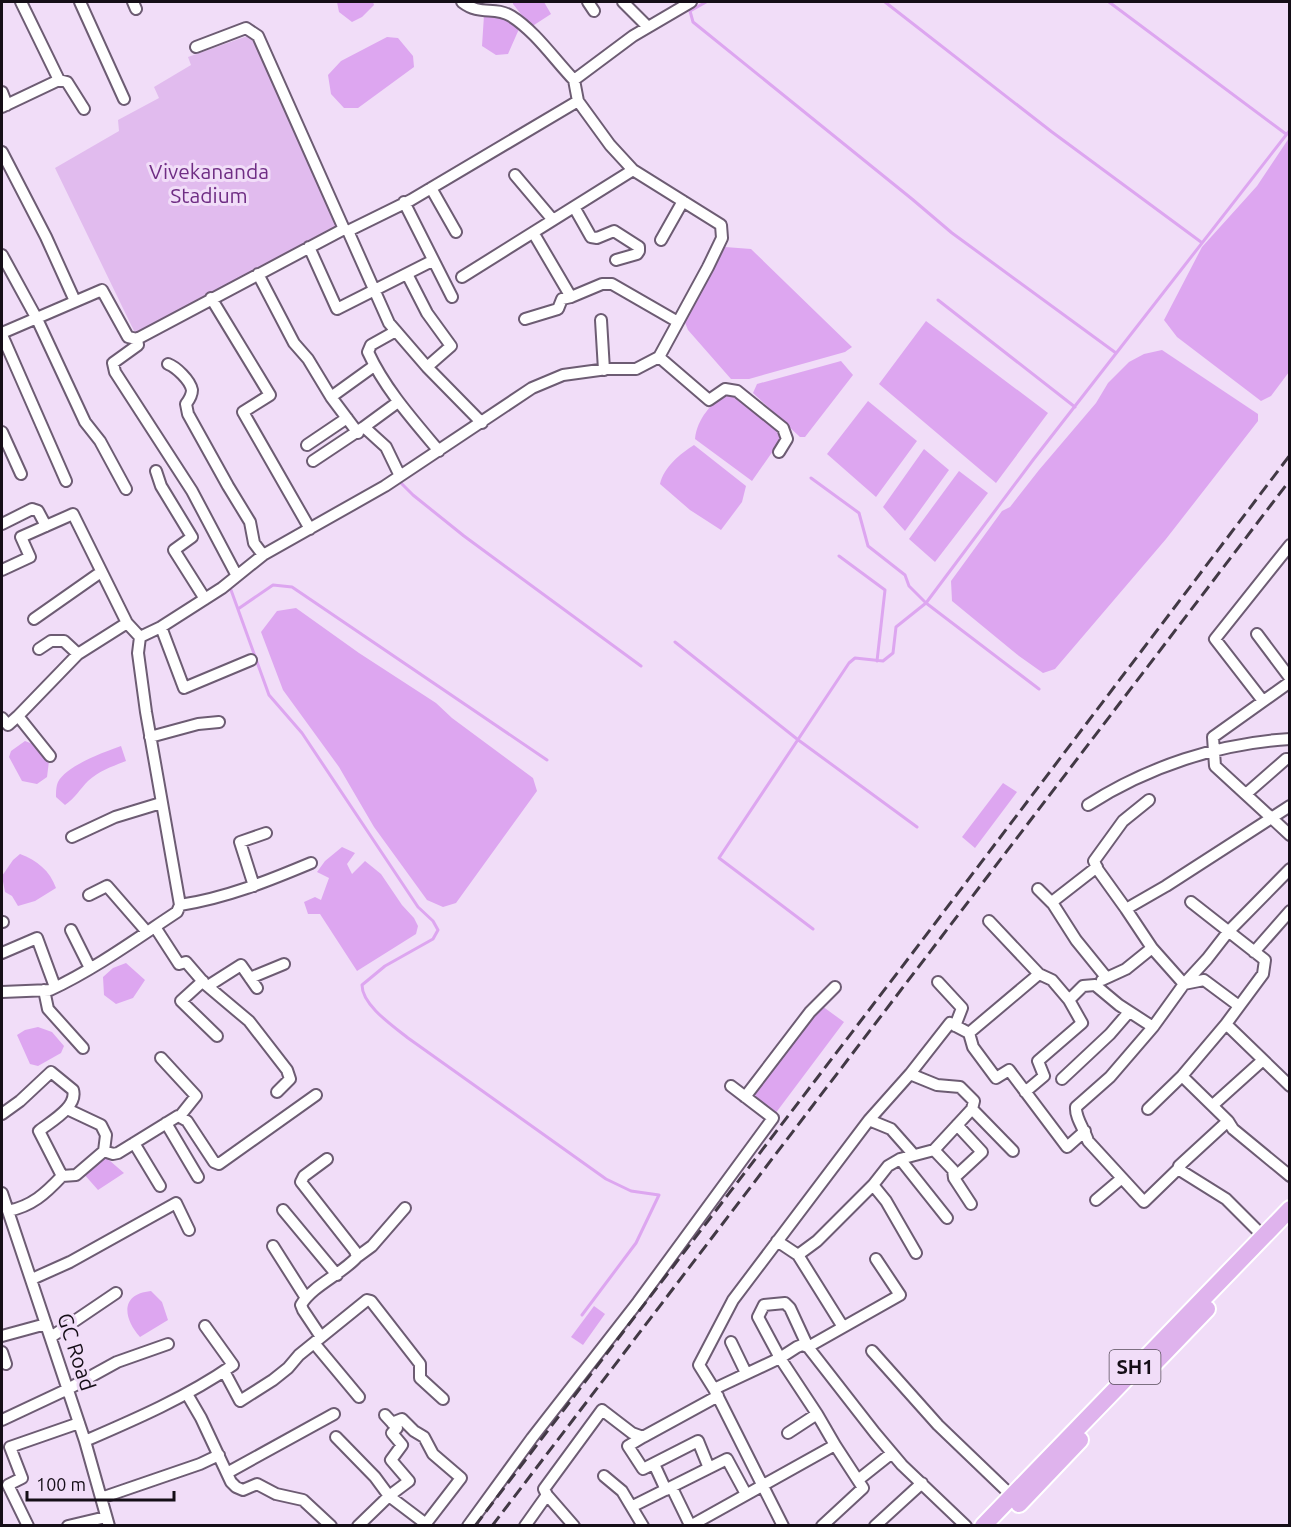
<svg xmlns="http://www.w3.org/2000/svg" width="1291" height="1527" viewBox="0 0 1291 1527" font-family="Ubuntu,sans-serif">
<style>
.green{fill:#e1bbee}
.water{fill:#dda6f0}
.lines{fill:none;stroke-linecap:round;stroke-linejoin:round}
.stream{stroke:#dda6f0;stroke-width:3}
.minor-casing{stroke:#6d5c73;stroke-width:14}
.primary-casing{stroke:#fff;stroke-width:20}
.minor{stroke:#fff;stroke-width:10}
.primary{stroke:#dfb3ed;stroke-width:16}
.rail{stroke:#423945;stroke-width:3;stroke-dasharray:12 6;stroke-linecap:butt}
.labels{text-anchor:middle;stroke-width:6;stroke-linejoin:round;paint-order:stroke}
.shield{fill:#f1ddf8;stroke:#574c5a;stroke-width:1.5}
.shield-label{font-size:20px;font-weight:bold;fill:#150e17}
.park-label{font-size:21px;fill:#6f2d84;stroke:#f1ddf8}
.street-label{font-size:21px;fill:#150e17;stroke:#f1ddf8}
</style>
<rect width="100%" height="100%" fill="#f1ddf8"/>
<path class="green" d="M 253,34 L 340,229 L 135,333 L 55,168 L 119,131 L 118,120 L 159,98 L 154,87 L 191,65 L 188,57 Z"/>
<path class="water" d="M 337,2 L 373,2 L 374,5 L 362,17 L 352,22 L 339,12 Z
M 513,2 L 544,2 L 551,14 L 531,27 L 513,4 Z
M 484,15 L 507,18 L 519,29 L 508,54 L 496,55 L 482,46 Z
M 387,37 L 398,38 L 413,56 L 414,67 L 358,108 L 344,108 L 331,94 L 328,75 L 341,61 Z
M 1289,138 L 1289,372 L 1271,396 L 1261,401 L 1177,337 L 1164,320 L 1202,247 L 1257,186 Z
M 725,247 L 751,249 L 852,347 L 845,352 L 749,379 L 731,379 L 688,330 L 684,320 Z
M 926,321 L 1048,413 L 996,483 L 879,384 Z
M 1162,350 L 1258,414 L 1258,421 L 1166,539 L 1055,669 L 1043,673 L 1019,656 L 952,601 L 951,581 L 1002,511 L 1010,507 L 1039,470 L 1096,403 L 1108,383 L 1129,362 L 1144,354 Z
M 841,361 L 853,375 L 805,437 L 800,437 L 753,393 L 757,384 Z
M 727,390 L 767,420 L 782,438 L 752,481 L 695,439 C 697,418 712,404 727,390 Z
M 868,401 L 917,441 L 876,497 L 827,454 Z
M 694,445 L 746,486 L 742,502 L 721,530 L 690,510 L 660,484 C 664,467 680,454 694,445 Z
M 924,449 L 949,470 L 905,531 L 883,507 Z
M 959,471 L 988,493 L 935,562 L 909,539 Z
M 296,608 L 359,653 L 436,703 L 452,718 L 533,778 L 537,791 L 456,903 L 443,907 L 427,900 L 374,827 L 339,767 L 283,690 L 261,632 L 277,611 Z
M 25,741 L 38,746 L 49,761 L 47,777 L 37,784 L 22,781 L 9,757 L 11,751 Z
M 121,746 L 126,761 C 113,766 99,771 88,781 C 80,789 75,798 65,805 L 56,797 C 56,793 56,786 58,782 C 66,766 104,752 121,746 Z
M 1003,783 L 1017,792 L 975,848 L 962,837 Z
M 342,847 L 355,853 L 347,864 L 352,874 L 365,861 L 381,874 L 402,905 L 414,918 L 418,926 L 416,934 L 357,971 L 320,914 L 308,914 L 304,902 L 315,897 L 321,900 L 329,878 L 317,872 L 325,861 Z
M 20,854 C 37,860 50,871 56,888 L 35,901 L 18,906 L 12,896 L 5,892 L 2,876 L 13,860 Z
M 126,963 L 145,980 L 133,998 L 116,1004 L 104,995 L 103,977 L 113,968 Z
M 822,1006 L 844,1022 L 775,1114 L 752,1097 Z
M 38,1027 L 52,1032 L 64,1046 L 61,1053 L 38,1066 L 30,1064 L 17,1035 L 25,1030 Z
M 102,1154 L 124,1173 L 98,1190 L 83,1173 Z
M 151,1291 L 162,1302 L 168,1320 L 140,1337 C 123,1318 120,1294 151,1291 Z
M 594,1306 L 605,1314 L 583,1345 L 571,1337 Z"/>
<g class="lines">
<path class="stream" d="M 706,2 L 690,11 L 693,22 L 912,199 L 952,233 L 1116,353
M 885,2 L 1052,132 L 1201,242
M 1109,2 L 1286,134
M 938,300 L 1075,407
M 811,478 L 859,513 L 868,546 L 905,575 L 909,586 L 926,603 L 1039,689
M 399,481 L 413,495 L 464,536 L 641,666
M 839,556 L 885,590 L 877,661
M 231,590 L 269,695 L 302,733 L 418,907 L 433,921 L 438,930 L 433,939 L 385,966 L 362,985 C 362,1005 393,1026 408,1038 L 606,1179 L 631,1191 L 659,1195 L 636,1243 L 582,1315
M 238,609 L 273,585 L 292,587 L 547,760
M 675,642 L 797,739 L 917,827
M 813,929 L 719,858 L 849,663 L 855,658 L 883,661 L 893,653 L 896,627 L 926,603 L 1033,460 L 1290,130"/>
<g class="minor-casing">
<path id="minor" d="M 21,2 L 59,80 L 67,82 L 84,109
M 80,2 L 124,99
M 133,2 L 136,9
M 462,2 C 480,16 494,6 511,16 C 535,31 554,59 574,80
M 588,2 L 594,11
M 623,2 L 648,27
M 196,47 L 246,28 L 258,36 L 344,229
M 2,92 L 7,105
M 2,107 L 59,80
M 2,152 L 46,237 L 75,301
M 515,175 L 553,220
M 431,188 L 456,232
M 404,202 L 452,297
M 574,207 L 591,237 L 597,238 L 614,231 L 639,247 L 639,251 L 637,254 L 616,260
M 348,231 L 389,323 L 427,367
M 534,234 L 571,297 L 602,284 L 612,284 L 678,322
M 661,240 L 683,201
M 309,247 L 337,309 L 432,261
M 2,255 L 37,319 L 85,422 L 100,441 L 126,489
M 258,274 L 294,343 L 308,359 L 331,397 L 358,433
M 407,274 L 427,313 L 451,346 L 427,367 L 482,423
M 462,277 L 633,170
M 211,298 L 270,395 L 243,412 L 310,529
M 525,319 L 558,309 L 562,299 L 571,297
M 601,320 L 604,370
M 396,331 L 371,345 L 368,352 C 385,389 413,420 439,451
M 2,333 L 102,290 L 128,337 L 137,339 L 344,229 L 348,231 L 411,200 L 578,101 L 574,80 L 633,36 L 691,2
M 2,335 L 66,481
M 137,339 L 138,345 L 113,363 L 115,372 L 192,491 L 237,576
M 659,357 L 709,400 L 725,389 L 737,391 L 783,428 L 787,439 L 779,452
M 168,364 C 176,367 190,380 192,390 C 192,395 189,400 186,404 L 188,414 L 228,486 L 250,522 L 254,543 L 263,555
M 331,397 L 374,366
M 364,427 L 398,402
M 2,432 L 21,474
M 307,445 L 347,418
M 313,461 L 364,427 L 386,447 L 400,476
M 156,471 L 161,486 L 192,537 L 174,550 L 205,599
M 2,524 L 32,509 L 38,511 L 46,526
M 2,570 L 30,557 L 21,537 L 73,514 L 127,623 L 140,637
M 34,619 L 101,572
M 161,627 L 184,688 L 251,660
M 1257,634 L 1290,678
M 39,649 L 51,641 L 64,641 L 78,654
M 1290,682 L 1213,737 L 1215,766 L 1290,835
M 1263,701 L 1215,639 L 1290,545
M 2,718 L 8,725 L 18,716
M 150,737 L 198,724 L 219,722
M 50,756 L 18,716 L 78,654 L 127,623
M 1246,794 L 1286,759 L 1290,759
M 1088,805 C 1147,767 1219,743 1290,739
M 72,837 L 115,817 L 161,803
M 254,886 L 240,842 L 266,833
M 1038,889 L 1053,904 L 1076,940 L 1106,977
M 89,895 L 107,886 L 147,932
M 1052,902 L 1097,867
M 180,905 C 226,898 268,881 311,863
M 1126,909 L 1098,870 L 1094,861 L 1123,821 L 1149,800
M 989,921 L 1039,974
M 2,922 L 3,922
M 155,927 L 179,964 L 186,962 L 205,984 L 249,1021 L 287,1070 L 290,1079 L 277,1092
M 71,930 L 90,968
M 1254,952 L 1290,911
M 2,953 L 37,938 L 55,987
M 250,978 L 284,964
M 1102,980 L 1126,969 L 1152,948
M 203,981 L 181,1001 L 217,1036
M 938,982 L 962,1008 L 955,1026
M 208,986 L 241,965 L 257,988
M 44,990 L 48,1009 L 83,1048
M 2,992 L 50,990 C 95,969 136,939 177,912 L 180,905 L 146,712 L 138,653 L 140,637 L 161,627 L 222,588 L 263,555 L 385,486 L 532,388 L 563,375 L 607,369 L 636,369 L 659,357 L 708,267 L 722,238 L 721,225 L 633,170 L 610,145 L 578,101
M 1239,1006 L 1204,980 L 1184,984 L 1152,948 L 1126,909 L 1166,886 L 1290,806
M 1226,1024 L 1290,1086
M 969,1033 L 973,1047 L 996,1078 L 1009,1070 L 1067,1147 L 1085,1131
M 161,1058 L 196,1096 L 180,1116
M 1182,1076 L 1228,1121 L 1179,1166 L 1178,1169 L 1144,1202 L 1088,1141 C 1085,1130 1075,1118 1076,1107 L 1110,1077 L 1153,1027 L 1184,984 L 1207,959 L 1228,932 L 1290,869
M 1062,1079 L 1110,1034 L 1129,1012
M 1025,1092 L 1044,1076 L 1038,1061 L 1082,1023 L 1069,1000
M 745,1097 L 810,1012 L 835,987
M 1213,1105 L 1263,1060
M 67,1109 L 101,1125 L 106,1135 L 104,1151
M 972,1109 L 1013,1151
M 1148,1109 L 1182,1076 L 1226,1024 L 1263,974 L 1265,960 L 1191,902
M 2,1114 L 20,1101 L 51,1072 L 73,1090 C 78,1107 50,1122 39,1131 L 62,1176
M 869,1120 L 891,1129 L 914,1155
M 1228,1121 L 1233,1129 L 1290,1176
M 166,1123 L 198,1177
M 134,1143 L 160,1186
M 934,1150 L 953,1170 L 954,1178 L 971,1204
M 900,1159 L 947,1218
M 1178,1169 L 1226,1199 L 1263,1236
M 954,1178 L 982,1152 L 957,1125
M 873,1185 L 886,1201 L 916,1253
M 2,1193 L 85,1441 L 109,1526
M 1096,1200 L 1122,1178
M 283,1210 L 337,1275
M 8,1211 C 32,1206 45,1194 62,1176 L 76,1175 L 104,1151 L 113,1154 L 118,1153 L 178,1116 L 187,1121 L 214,1162 L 219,1164 L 316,1095
M 777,1241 L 798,1255 L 843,1327
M 273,1246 L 306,1298
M 798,1255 L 817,1241 L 873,1185 L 888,1166 L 900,1159 L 934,1150 L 972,1109 L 974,1101 L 960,1087 L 937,1085 L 910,1074
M 357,1257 L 372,1246 L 405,1208
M 876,1259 L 900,1295 L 808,1347 L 875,1433 L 902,1465 L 966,1526
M 32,1279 L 70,1262 L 176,1203 L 189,1230
M 2,1336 L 46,1324
M 51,1337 L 116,1293
M 321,1337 L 303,1310 L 301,1305 C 312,1286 342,1274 357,1257 L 355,1251 L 301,1182 L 304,1176 L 327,1159
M 731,1342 L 746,1373
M 314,1343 L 359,1397
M 872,1351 L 938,1425 L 1012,1496
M 2,1352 L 6,1364
M 224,1371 L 240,1401 L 273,1380 L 288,1368 L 299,1355 L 367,1300 L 371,1301 L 420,1364 L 420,1378 L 443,1399
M 187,1394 L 201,1418 L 231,1482 L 236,1487 L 243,1490 L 257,1484 L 276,1494 L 303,1500 L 331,1526
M 718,1396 L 643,1437 L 628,1446 L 643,1469 L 698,1441 L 709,1468 L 727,1459 L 746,1494
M 2,1420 L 68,1389 L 117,1362 L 168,1344
M 392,1423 L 402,1419 L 414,1431 L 424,1437 L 433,1454 L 461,1478 L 424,1526
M 788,1433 L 817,1414
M 336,1437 L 375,1477 L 389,1496 L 426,1524
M 85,1441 C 136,1419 187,1397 233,1365 L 205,1326
M 654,1464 L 666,1490
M 227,1473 L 334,1414
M 604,1476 L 622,1491 L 643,1526
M 858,1480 L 892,1453
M 672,1488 L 690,1525
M 547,1495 L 544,1489 L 602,1410 L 632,1433 L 643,1437
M 101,1498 L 200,1464 L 219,1455
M 633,1506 L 709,1468
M 28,1526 L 8,1485 L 22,1478 L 10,1447 L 79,1423
M 68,1526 L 106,1517
M 358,1526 L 389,1496 L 409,1481 L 391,1460 L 402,1445 L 392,1433 L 397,1428 L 385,1415
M 468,1526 L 532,1438 L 638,1302 L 773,1118 L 731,1086
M 525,1526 L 547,1495 L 574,1526
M 690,1526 L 835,1445 L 817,1414 L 780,1358 L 758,1317 L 764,1305 L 785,1303 L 790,1308 L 808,1347 L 802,1345 L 797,1347 L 780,1358 L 714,1389
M 783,1526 L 714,1389 L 699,1365 L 733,1300 L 869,1120 L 910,1074 L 950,1023 L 969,1033 L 1039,974 L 1052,980 L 1069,1000 L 1083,986 L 1095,985 L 1119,1005 L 1153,1027
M 822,1526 L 863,1488 L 835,1445
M 875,1526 L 922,1483"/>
</g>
<g class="primary-casing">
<path id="primary" d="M 1150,1368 L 1207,1309
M 1019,1504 L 1080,1440
M 983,1526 L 1290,1209"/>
</g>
<use href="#minor" class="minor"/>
<use href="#primary" class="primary"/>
<path class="rail" d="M 475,1526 L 911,955 L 1290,455
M 492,1526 L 1290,480"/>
</g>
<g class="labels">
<rect class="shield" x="1109.5" y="1350" width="51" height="34" rx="4.5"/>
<g class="shield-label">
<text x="1135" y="1374">SH1</text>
</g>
<g class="park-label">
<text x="209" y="179">Vivekananda<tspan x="209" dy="24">Stadium</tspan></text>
</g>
<g class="street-label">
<text transform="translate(76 1352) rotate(72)" y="7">GC Road</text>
</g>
</g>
<rect width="1291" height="1527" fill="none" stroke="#150e17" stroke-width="6"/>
<path d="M27 1491v9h147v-9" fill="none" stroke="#150e17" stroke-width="3"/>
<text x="36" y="1491" font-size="18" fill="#150e17" stroke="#f1ddf8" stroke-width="4.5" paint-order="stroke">100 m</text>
</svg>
